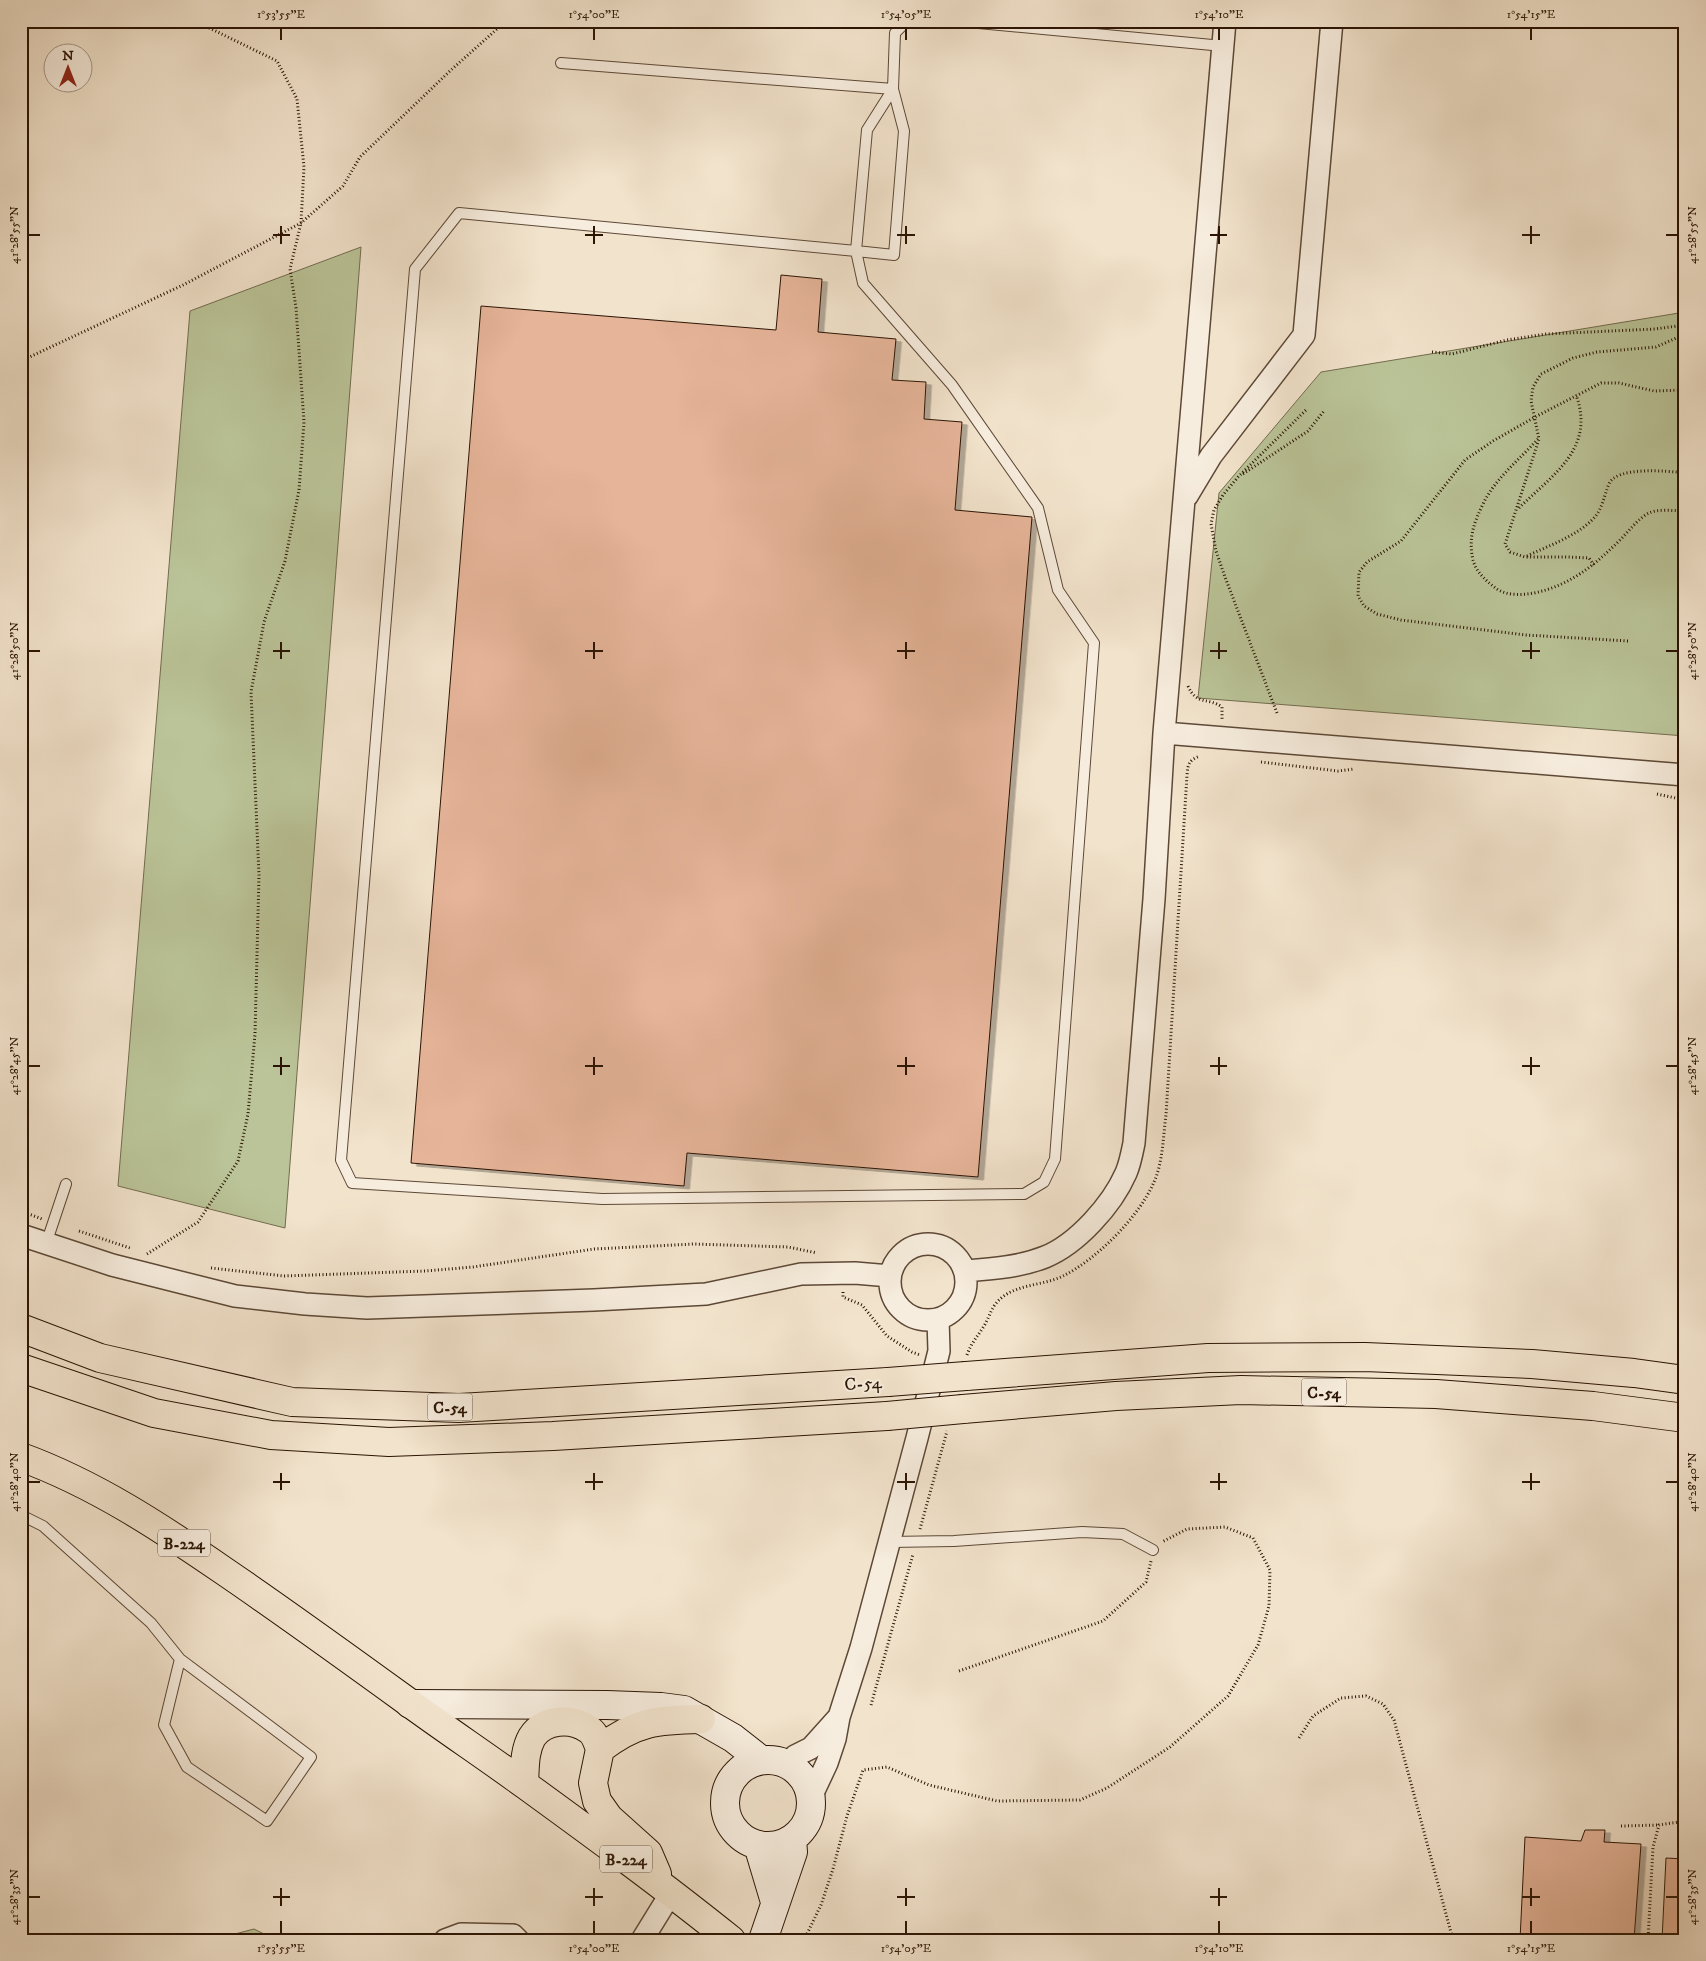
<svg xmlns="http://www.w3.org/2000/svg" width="1706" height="1961" viewBox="0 0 1706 1961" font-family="'IM FELL DW Pica',serif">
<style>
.green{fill:#bac498;stroke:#726c4e}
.forest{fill:url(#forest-crowns);stroke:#726c4e}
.building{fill:#e6b499;stroke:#2b1404;filter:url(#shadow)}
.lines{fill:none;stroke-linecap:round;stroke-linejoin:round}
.lane-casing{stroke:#5d4836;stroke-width:12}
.street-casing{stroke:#5d4836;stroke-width:24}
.secondary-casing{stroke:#2b1404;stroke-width:30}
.primary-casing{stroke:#2b1404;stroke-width:30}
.highway-casing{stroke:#2b1404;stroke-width:30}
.path{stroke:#2b1404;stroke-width:3;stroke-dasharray:1 2.5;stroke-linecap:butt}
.lane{stroke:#f7edde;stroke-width:10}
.street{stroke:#f7edde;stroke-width:21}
.secondary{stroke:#f7edde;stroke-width:28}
.primary{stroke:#f2e3cc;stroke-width:28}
.highway{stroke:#f2e3cc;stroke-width:28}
.highway-bridge-casing{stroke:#2b1404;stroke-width:30;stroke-linecap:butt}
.highway-bridge{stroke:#f2e3cc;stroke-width:28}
.ticks{fill:none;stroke:#2b1404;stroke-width:2}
.labels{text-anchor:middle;stroke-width:4;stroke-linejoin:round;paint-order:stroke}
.shield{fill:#f7edde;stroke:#685545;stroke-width:1}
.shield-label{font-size:16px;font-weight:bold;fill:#2b1404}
.street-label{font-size:18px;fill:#2b1404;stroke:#f7edde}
.neatline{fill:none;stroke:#2b1404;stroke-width:2}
.ticks-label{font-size:12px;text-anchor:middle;fill:#2b1404}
</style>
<defs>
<pattern id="forest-crowns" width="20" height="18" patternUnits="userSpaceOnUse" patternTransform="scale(1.25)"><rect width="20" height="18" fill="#bac498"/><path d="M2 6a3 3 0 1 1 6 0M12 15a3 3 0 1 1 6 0" fill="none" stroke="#a0a881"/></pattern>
<filter id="shadow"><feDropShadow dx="5.5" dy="3" stdDeviation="0" flood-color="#0004"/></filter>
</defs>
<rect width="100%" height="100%" fill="#f2e3cc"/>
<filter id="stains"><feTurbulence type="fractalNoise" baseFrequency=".004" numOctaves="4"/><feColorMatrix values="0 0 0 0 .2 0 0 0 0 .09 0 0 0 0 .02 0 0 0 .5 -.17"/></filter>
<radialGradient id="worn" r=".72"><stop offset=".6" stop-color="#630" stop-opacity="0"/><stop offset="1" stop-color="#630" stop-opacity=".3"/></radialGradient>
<path class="green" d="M 361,247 L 285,1228 L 118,1186 L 190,311 Z
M 1685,312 L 1685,736 L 1198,698 L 1219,493 L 1321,372 Z"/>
<path class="forest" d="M 254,1929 L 276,1940 L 212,1940 Z"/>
<path class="building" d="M 781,275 L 822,279 L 818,332 L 896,339 L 892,380 L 926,382 L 924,419 L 962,422 L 955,510 L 1032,517 L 978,1177 L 687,1153 L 684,1186 L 411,1163 L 481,306 L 776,330 Z
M 1585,1830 L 1605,1830 L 1604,1842 L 1641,1844 L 1634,1940 L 1520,1940 L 1525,1837 L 1581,1841 Z
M 1666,1858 L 1685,1859 L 1685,1940 L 1662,1940 Z"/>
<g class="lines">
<g class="lane-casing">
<path id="lane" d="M 957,21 L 1223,46
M 561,63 L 893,89
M 893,89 L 867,130 L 856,251 L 894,255 L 904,131 L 893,89 L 895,33 L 907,21
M 459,213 L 856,251 L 863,283 L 952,385 L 1038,508 L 1058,590 L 1094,643 L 1055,1159 L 1044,1182 L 1024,1194 L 602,1199 L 352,1183 L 341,1160 L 415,269 Z
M 46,1244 L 66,1184
M 21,1515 L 43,1526 L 151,1623 L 180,1659 L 311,1757 L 267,1821 L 187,1767 L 164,1725 L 180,1659
M 889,1542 L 954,1541 L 1082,1532 L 1123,1534 L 1153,1550"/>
</g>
<g class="street-casing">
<path id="street" d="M 1187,496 L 1211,456 L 1304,335 L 1332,21
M 1164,733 L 1685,775
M 21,1235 L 112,1265 L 235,1296 L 305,1304 L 367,1308 L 594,1300 L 706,1294 L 801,1274 L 855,1273 L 890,1276
M890 1282a38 38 0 1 1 76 0a38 38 0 1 1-76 0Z
M 965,1271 C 992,1269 1020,1267 1045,1257 C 1077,1244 1112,1205 1126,1173 C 1130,1164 1132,1153 1134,1143 L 1154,899 L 1164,733 L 1225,21
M 789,1764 L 795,1756 L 811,1748 L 837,1719
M 812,1795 L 827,1763 L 835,1739 L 839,1717 L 861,1648 L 917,1438 L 939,1351 L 938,1319
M 445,1940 L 461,1934 L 513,1935 L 518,1940
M 642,1940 L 671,1893"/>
</g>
<g class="secondary-casing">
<path id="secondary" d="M 410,1704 L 607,1705 L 661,1707 L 684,1710 L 733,1738 L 761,1760
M725 1803a43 43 0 1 1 86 0a43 43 0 1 1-86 0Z
M 758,1845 L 775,1902
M 763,1940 L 793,1852 L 792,1839"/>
</g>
<g class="primary-casing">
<path id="primary" d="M 21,1457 C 95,1484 160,1527 224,1571 C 287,1614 349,1659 411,1704 C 448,1731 487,1757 524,1784 C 594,1835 664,1886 731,1940
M 524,1784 C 525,1768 524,1751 532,1737 C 544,1719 571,1717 588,1729 C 595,1733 597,1741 600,1749
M 657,1874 L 648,1853 L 609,1818 L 597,1801 L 593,1783 L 600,1749 C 636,1721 657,1720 701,1719"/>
</g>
<g class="highway-casing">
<path id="highway" d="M 21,1328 L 100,1358 L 292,1402 L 459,1408 L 888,1382
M 21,1368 L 154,1413 L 271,1435 L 389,1442 L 553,1436 L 887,1416
M 966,1376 L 1208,1358 L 1365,1357 L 1532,1364 L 1634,1373 L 1685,1380
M 963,1409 L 1116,1396 L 1241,1390 L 1436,1394 L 1593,1406 L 1685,1418"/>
</g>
<path class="path" d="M 1432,352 L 1452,354 L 1507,340 L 1546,334 L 1655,329 L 1685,325
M 21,361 L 183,285 L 301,223 L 343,186 L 360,157 L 451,70 L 506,21
M 1538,439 C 1520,459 1496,478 1484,502 C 1474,522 1468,538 1473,560 C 1476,572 1487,582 1497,589 C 1508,596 1521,595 1534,593 C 1569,586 1595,565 1620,540 C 1629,531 1636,521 1647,514 C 1657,508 1674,511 1685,511
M 1243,474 L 1308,431 L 1324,411
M 1519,508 C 1552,475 1596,449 1576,395
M 1527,556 C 1548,546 1574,537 1591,521 C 1603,510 1603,498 1609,484 C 1616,466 1668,471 1685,473
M 1594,565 L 1589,558 L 1568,557 L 1525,557 L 1510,552 L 1505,544 L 1539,439 L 1531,401 L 1533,387 L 1541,374 L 1573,358 L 1597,352 L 1656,347 L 1681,336 L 1685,330
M 1628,641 L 1526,635 L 1401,620 L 1377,614 L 1364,606 L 1358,596 L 1359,572 L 1367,562 L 1401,541 L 1465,460 L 1493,441 L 1535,417 L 1601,383 L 1619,383 L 1654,391 L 1685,390
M 1188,686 C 1197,706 1208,697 1222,707 L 1222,720
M 1277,713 L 1225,577 L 1216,551 L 1211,524 L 1214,510 L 1223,495 L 1238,477 L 1307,409
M 1261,762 L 1338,771 L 1354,769
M 1657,794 L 1685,800
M 21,1211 L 42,1219
M 79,1231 L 130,1248
M 147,1254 L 198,1222 L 238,1161 L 248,1114 L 255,1034 L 259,875 L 251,692 L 264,622 L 285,561 L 299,490 L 304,422 L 296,308 L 290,269 L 301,223 L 304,167 L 297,99 L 277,61 L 195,21
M 211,1268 L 284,1276 L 425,1271 L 473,1267 L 594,1249 L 694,1244 L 788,1247 L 817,1253
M 843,1292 L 843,1297 L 862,1305 L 887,1336 L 912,1352 L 920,1355
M 967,1355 C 971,1343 978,1336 984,1326 C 988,1320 990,1312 994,1306 C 1010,1283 1041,1287 1063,1276 C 1097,1259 1139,1217 1154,1182 C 1163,1162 1163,1137 1166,1115 L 1187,775 C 1188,764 1189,760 1200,756
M 920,1529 L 947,1431
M 959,1671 L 1103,1621 L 1146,1582 L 1151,1561
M 871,1705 L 913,1554
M 1299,1738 L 1313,1716 L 1341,1698 L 1366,1696 L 1383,1704 L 1394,1720 L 1453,1940
M 1621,1826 L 1659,1825
M 804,1940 L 821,1905 L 833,1869 L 847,1816 L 863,1770 L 887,1767 L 929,1785 L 997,1801 L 1080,1800 L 1107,1788 L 1170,1747 L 1228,1696 L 1258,1645 L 1269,1606 L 1270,1570 L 1253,1538 L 1225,1527 L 1187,1529 L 1162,1542
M 1648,1940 L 1653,1847 L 1659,1825 L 1685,1821"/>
<use href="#lane" class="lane"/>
<use href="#street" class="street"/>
<use href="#secondary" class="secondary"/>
<use href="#primary" class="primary"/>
<use href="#highway" class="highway"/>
<g class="highway-bridge-casing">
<path id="highway-bridge" d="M 888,1382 L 966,1376
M 887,1416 L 963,1409"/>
</g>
<use href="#highway-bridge" class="highway-bridge"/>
</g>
<path class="ticks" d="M 281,28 L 281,40M 594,28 L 594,40M 906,28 L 906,40M 1219,28 L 1219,40M 1531,28 L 1531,40M 281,226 L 281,244M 594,226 L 594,244M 906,226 L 906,244M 1219,226 L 1219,244M 1531,226 L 1531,244M 28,235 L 40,235M 273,235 L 290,235M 585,235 L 603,235M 897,235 L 915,235M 1210,235 L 1227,235M 1522,235 L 1540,235M 1666,235 L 1678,235M 281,642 L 281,659M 594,642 L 594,659M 906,642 L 906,659M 1219,642 L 1219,659M 1531,642 L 1531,659M 28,651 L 40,651M 273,651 L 290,651M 585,651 L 603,651M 897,651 L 915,651M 1210,651 L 1227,651M 1522,651 L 1540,651M 1666,651 L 1678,651M 281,1057 L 281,1075M 594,1057 L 594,1075M 906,1057 L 906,1075M 1219,1057 L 1219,1075M 1531,1057 L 1531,1075M 28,1066 L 40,1066M 273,1066 L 290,1066M 585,1066 L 603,1066M 897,1066 L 915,1066M 1210,1066 L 1227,1066M 1522,1066 L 1540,1066M 1666,1066 L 1678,1066M 281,1473 L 281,1490M 594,1473 L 594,1490M 906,1473 L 906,1490M 1219,1473 L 1219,1490M 1531,1473 L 1531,1490M 28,1482 L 40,1482M 273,1482 L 290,1482M 585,1482 L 603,1482M 897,1482 L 915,1482M 1210,1482 L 1227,1482M 1522,1482 L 1540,1482M 1666,1482 L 1678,1482M 281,1888 L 281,1906M 594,1888 L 594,1906M 906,1888 L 906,1906M 1219,1888 L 1219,1906M 1531,1888 L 1531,1906M 28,1897 L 40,1897M 273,1897 L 290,1897M 585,1897 L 603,1897M 897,1897 L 915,1897M 1210,1897 L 1227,1897M 1522,1897 L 1540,1897M 1666,1897 L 1678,1897M 281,1921 L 281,1934M 594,1921 L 594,1934M 906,1921 L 906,1934M 1219,1921 L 1219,1934M 1531,1921 L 1531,1934"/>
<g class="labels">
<g class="shield">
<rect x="1301.5" y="1378.5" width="45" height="27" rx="4"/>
<rect x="427.5" y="1393.5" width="45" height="27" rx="4"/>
<rect x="158" y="1529.5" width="52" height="27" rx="4"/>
<rect x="600" y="1845.5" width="52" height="27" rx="4"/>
</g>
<g class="shield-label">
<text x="1324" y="1398">C-54</text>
<text x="450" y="1413">C-54</text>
<text x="184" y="1549">B-224</text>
<text x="626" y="1865">B-224</text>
</g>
<g class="street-label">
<text transform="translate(863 1383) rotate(-4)" y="6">C-54</text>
</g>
</g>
<rect width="1706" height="1961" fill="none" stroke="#f2e3cc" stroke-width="55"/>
<g transform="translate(68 68)"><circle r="24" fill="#f7edde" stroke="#a59687"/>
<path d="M0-4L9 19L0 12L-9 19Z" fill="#8f2418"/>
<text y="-8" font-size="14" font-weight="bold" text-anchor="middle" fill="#2b1404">N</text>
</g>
<rect x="28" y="28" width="1650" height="1906" class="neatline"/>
<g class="ticks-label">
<text x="281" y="18">1°53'55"E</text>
<text x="594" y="18">1°54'00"E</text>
<text x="906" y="18">1°54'05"E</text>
<text x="1219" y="18">1°54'10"E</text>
<text x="1531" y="18">1°54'15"E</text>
<text transform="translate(14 235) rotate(-90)" y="4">41°28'55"N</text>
<text transform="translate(1692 235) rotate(-90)" y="4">41°28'55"N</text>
<text transform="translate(14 651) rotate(-90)" y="4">41°28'50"N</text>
<text transform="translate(1692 651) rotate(-90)" y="4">41°28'50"N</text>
<text transform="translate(14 1066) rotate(-90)" y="4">41°28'45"N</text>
<text transform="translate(1692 1066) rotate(-90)" y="4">41°28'45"N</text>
<text transform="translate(14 1482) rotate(-90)" y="4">41°28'40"N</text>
<text transform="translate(1692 1482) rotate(-90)" y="4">41°28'40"N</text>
<text transform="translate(14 1897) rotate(-90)" y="4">41°28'35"N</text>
<text transform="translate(1692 1897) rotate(-90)" y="4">41°28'35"N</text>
<text x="281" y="1952">1°53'55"E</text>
<text x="594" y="1952">1°54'00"E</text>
<text x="906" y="1952">1°54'05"E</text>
<text x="1219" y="1952">1°54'10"E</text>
<text x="1531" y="1952">1°54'15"E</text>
</g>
<rect width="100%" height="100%" filter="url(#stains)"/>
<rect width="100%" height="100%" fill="url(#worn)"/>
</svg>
